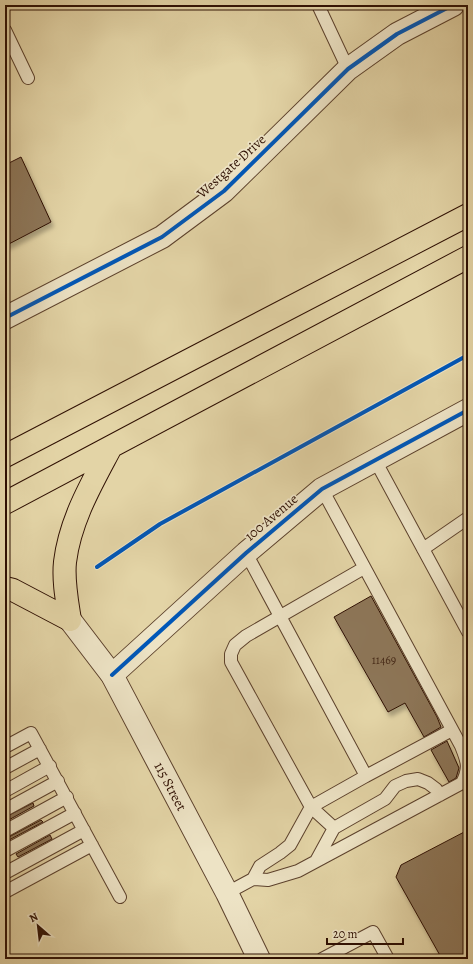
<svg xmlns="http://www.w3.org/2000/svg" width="473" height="964" viewBox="0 0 473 964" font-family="Alegreya,serif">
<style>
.building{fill:#8d7658;stroke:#2f1003;filter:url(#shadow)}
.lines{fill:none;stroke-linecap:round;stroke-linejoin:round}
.service-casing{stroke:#5c412c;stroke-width:14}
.minor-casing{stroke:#5c412c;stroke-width:24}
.tertiary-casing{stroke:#5c412c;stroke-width:24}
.primary-casing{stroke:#2f1003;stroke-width:24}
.service{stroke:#ede3c5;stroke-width:12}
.minor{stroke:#ede3c5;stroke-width:22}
.tertiary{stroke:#ede3c5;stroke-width:22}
.primary{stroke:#e3d4a6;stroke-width:22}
.cycleway-casing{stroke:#ede3c5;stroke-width:6}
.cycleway{stroke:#0057b8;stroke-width:4}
.labels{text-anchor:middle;stroke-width:3.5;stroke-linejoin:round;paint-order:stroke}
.number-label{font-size:12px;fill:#462a18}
.street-label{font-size:14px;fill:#2f1003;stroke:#ede3c5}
</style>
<defs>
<filter id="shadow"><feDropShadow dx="2.5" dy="4.5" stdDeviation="2" flood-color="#0004"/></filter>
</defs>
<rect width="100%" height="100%" fill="#e3d4a6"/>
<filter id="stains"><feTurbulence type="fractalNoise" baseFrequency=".005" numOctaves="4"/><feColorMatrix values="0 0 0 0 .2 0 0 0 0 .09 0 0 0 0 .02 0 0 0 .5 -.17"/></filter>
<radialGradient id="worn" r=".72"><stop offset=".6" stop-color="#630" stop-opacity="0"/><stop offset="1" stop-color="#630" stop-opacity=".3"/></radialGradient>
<path class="building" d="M 21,157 L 51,222 L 5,246 L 5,165 Z
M 371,596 L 437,717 L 441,727 L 424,737 L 405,703 L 388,712 L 334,617 Z
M 447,741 L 459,768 L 456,778 L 449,782 L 431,750 Z
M 33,803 L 34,806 L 5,822 L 5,817 Z
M 41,820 L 43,822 L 9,840 L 7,838 Z
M 468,830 L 468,959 L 442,959 L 396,877 L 401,865 Z
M 50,835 L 52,839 L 18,857 L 16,854 Z"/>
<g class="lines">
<g class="service-casing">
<path id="service" d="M 318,5 L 348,69
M 5,30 L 28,78
M 375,460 L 468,632
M 423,549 L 468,518
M 246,553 L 366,776 L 311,807 L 231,662 L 231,654 L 235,645 L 246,636 L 364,568
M 5,747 L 31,733 L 120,897
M 5,768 L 40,749
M 366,776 L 452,730
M 5,791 L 50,766
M 5,810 L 58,781
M 5,831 L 67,797
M 5,851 L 75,813
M 316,861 L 334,828 L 385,799 L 395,786 L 406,781 L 418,779 L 428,783 L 436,789 L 440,795
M 5,873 L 84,830
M 253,879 L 268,880 L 298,871 L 462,783 C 470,767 467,761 461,746 L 322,489
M 5,892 L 92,845
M 227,893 L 253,879 L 260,866 L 280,853 L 290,845 L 311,807 L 334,828
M 322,959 L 373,932 L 388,959"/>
</g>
<g class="minor-casing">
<path id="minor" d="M 112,675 L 246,553 L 322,489 L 468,410"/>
</g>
<g class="tertiary-casing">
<g id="tertiary">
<path d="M 5,318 L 162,237 L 224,191 L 348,69 L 397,34 L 453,5"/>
<path id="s1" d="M 70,620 L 112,675 L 227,893 L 259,959"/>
</g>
</g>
<g class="primary-casing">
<path id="primary" d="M 5,456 L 468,215
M 5,503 L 468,257
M 5,588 L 13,590 L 70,620
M 70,620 C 67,601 63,581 65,562 C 70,520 92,483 111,447"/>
</g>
<use href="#service" class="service"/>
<use href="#minor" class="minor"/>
<use href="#tertiary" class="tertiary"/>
<use href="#primary" class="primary"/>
<g class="cycleway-casing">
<path id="cycleway" d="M 5,318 L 162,237 L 224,191 L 348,69 L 397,34 L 453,5
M 97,567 L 160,524 L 468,355
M 112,675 L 246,553 L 322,489 L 468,410"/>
</g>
<use href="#cycleway" class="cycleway"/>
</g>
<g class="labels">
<g class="number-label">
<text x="384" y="664">11469</text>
</g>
<g class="street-label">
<text transform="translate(231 166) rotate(-42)" y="5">Westgate Drive</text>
<text transform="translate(271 517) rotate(-40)" y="5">100 Avenue</text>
<text dy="5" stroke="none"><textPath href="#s1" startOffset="195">115 Street</textPath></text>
</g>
</g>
<rect width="473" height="964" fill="none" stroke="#e3d4a6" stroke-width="20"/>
<rect x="6" y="6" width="461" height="952" fill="none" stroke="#2f1003" stroke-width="2"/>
<rect x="10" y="10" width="453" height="944" fill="none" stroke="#2f1003"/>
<g transform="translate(38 926) rotate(332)" stroke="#ede3c5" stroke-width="3" paint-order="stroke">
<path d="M0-3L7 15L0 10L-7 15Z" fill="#2f1003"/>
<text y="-6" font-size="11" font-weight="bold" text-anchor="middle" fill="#2f1003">N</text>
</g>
<path d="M327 938v6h76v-6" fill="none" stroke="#2f1003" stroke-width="2"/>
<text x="333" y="938" font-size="12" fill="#2f1003" stroke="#ede3c5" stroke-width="3" paint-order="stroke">20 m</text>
<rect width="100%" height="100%" filter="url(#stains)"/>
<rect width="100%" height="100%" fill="url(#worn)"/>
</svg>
